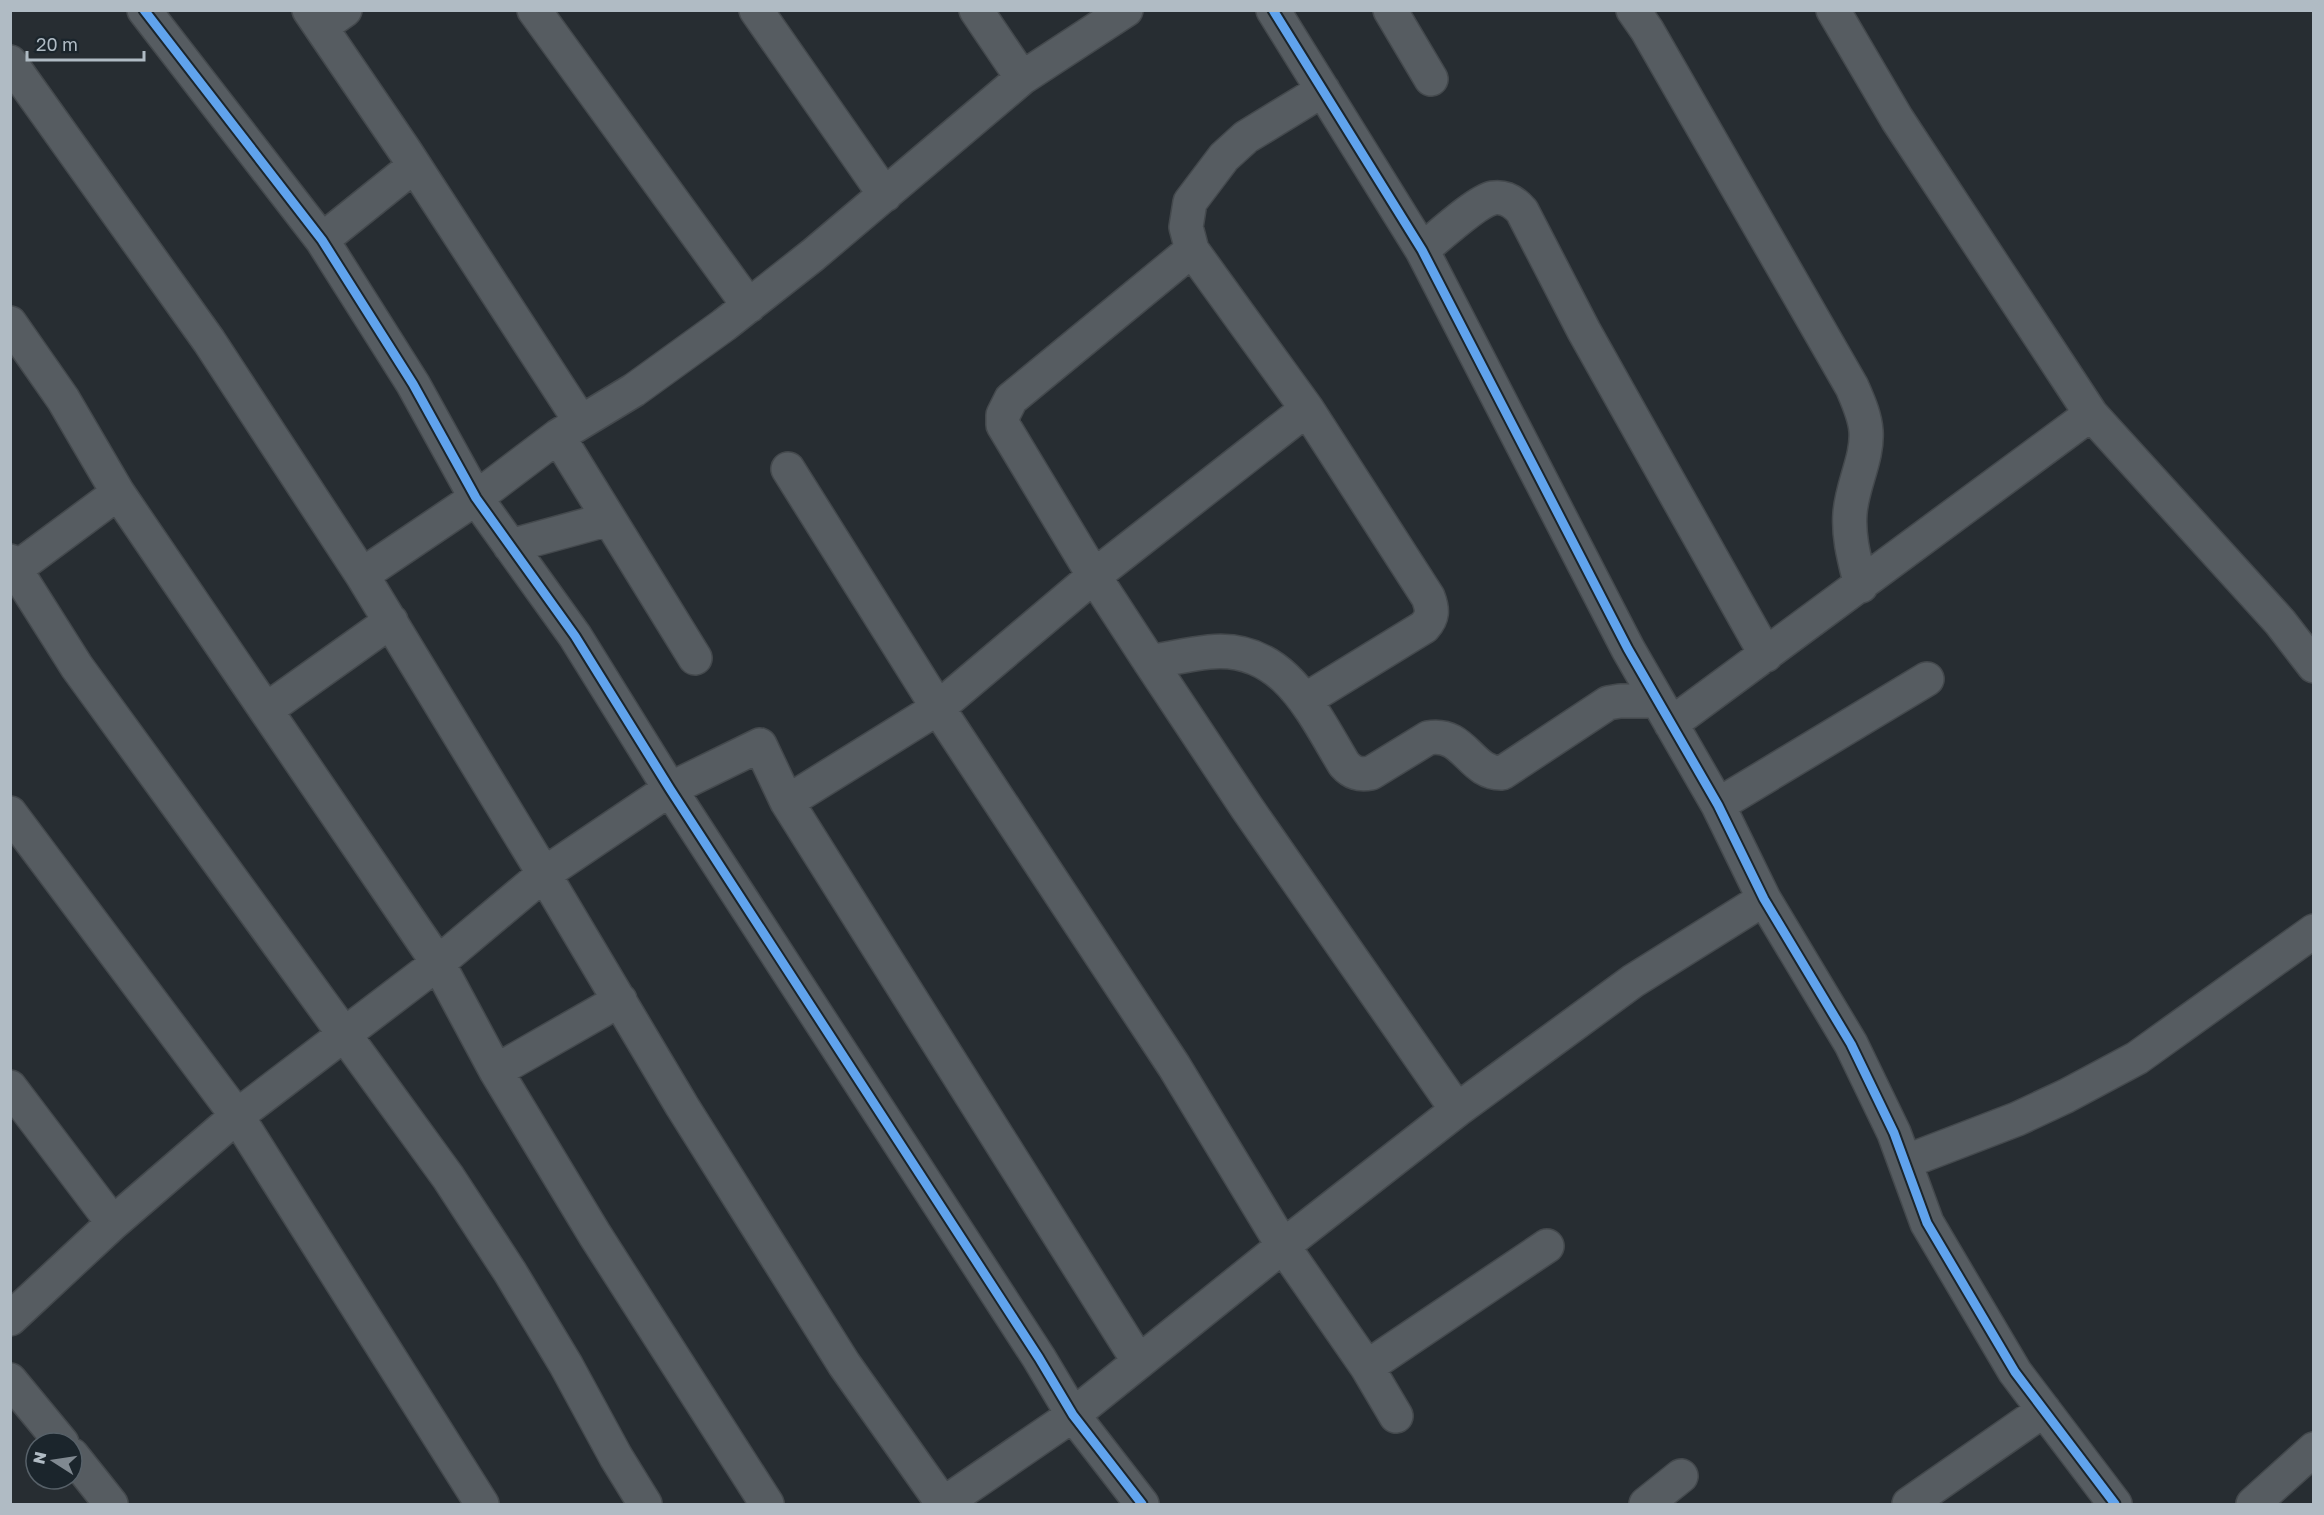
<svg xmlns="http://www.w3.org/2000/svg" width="2324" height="1515" viewBox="0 0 2324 1515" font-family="'Golos Text',sans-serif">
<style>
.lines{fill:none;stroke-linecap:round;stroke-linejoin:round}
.minor-casing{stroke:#44494d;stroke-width:36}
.minor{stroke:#565c61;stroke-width:33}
.cycleway-casing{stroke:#1b252c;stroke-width:13}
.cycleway{stroke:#60a3ed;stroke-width:9}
</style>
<rect width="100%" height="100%" fill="#272d32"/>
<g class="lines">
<g class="minor-casing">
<path id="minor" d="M 144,10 L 322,240 L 413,384 L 476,498 L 575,636 L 670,789 L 1039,1358 L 1073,1415 L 1142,1504
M 309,10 L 405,151 L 581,422
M 534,10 L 749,306
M 756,10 L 885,195
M 1273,10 L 1422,250 L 1628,649 L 1718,805 L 1764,899 L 1851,1044 L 1894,1133 L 1927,1223 L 2015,1372 L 2115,1504
M 1390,10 L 1431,79
M 1633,10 L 1647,30 L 1852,387 C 1858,401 1865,416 1866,431 C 1868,458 1852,485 1850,513 C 1848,538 1855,561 1861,586
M 1833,10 L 1897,119 L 2091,414 L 2280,622 L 2314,666
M 321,27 L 345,10
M 10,62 L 209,341 L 362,575 L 544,874 L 682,1106 L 844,1364 L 943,1504
M 1022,78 L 1126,10
M 322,240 L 414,166
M 1192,250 L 1011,399 L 1003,415 L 1003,425 L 1094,576 L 1150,662 L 1247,808 L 1457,1110
M 1422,250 C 1437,238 1477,201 1493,198 C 1505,196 1515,203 1522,211 L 1584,331 L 1766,655
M 10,323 L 63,399 L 118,493 L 438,963 L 496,1071 L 595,1235 L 767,1504
M 558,436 L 695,658
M 788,469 L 938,708 L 1174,1066 L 1283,1246 L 1367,1367 L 1396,1416
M 510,546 L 609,519
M 10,561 L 77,667 L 448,1177 L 510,1272 L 566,1365 L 616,1457 L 645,1504
M 10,573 L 118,493
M 362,575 L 476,498 L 558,436 L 634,390 L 724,325 L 813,255 L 1022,78 L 976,10
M 1150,662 C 1169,659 1189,654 1209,652 C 1283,644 1312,711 1344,764 C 1352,773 1359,775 1371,773 L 1428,738 C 1465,731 1470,774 1502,773 L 1608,703 L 1620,701 L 1658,701
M 1305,700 L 1424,627 C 1433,617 1433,610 1428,597 L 1307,409
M 266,710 L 391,621
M 1671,724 L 2091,414
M 787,802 L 938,708 L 1094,576 L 1307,409 L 1192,250 L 1186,227 L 1190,202 L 1224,157 L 1246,137 L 1323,90
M 1718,805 L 1927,679
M 10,813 L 237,1116 L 482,1504
M 496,1071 L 620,1000
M 10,1087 L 113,1223
M 1905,1162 L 2017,1119 L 2066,1096 L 2137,1058 L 2314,931
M 10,1319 L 113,1223 L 237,1116 L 438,963 L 544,874 L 670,789 L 760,745 L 787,802 L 1139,1362
M 1367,1367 L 1547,1246
M 10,1380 L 62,1443
M 72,1455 L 111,1504
M 943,1504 L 1073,1415 L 1283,1246 L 1457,1110 L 1633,981 L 1764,899
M 1646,1504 L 1681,1476
M 1909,1504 L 2044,1410
M 2253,1504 L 2314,1449"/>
</g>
<use href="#minor" class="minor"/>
<g class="cycleway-casing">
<path id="cycleway" d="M 144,10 L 322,240 L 413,384 L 476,498 L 575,636 L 670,789 L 1039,1358 L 1073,1415 L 1142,1504
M 1273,10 L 1422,250 L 1628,649 L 1718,805 L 1764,899 L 1851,1044 L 1894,1133 L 1927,1223 L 2015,1372 L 2115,1504"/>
</g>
<use href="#cycleway" class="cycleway"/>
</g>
<rect width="2324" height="1515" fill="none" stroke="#b0bbc4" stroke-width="24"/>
<g transform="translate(54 1461) rotate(282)"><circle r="28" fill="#1b252c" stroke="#576169" stroke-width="1.5"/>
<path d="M0-4.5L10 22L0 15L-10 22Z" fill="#808991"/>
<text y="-9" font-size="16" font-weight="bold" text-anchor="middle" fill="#b0bbc4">N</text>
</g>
<path d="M27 51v9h117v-9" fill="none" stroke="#b0bbc4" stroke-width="3"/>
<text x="36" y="51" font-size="18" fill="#b0bbc4" stroke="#1b252c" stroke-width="4.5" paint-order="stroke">20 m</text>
</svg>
